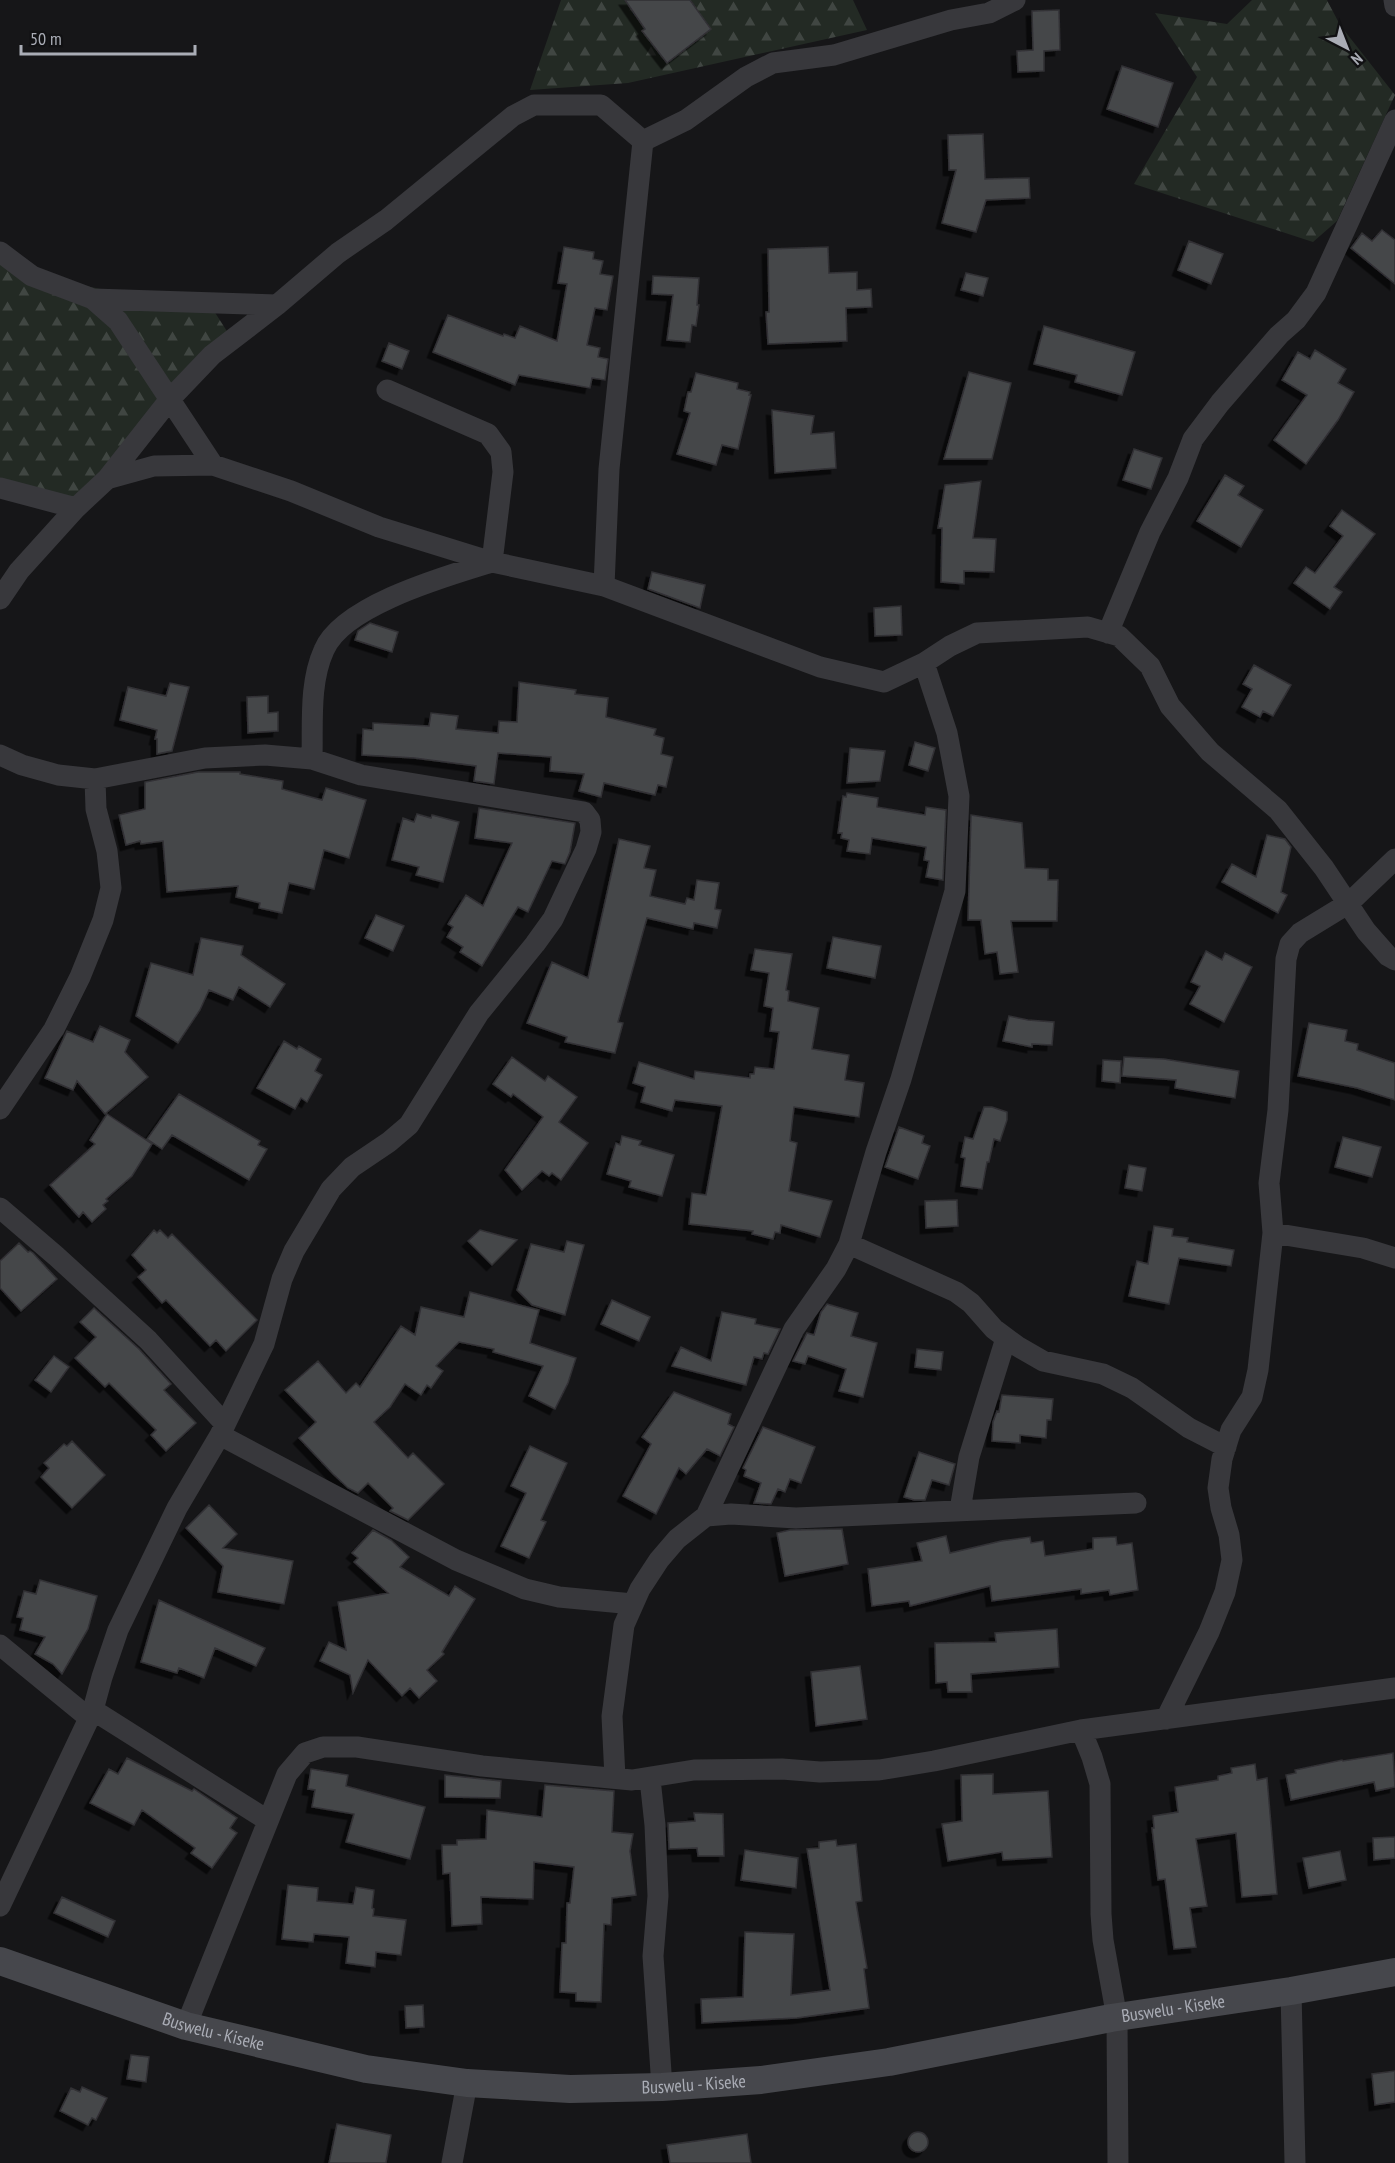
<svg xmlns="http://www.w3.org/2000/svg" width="1395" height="2163" viewBox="0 0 1395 2163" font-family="'PT Sans Narrow',sans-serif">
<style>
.forest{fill:url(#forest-firs)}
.building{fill:#45464a;stroke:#313034;stroke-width:1.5;filter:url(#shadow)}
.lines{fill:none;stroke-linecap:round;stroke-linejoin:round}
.minor{stroke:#38383c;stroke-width:21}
.secondary{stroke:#46474c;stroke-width:28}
.labels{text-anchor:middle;stroke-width:6;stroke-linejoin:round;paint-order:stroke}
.street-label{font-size:18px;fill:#aaadb6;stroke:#111113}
</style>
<defs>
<pattern id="forest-firs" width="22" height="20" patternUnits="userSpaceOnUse" patternTransform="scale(1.5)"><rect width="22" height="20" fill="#232a24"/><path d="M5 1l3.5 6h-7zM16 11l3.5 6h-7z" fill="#404642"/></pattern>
<filter id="shadow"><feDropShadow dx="-5.5" dy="5.5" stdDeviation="0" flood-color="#0009"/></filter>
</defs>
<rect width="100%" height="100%" fill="#161618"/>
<path class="forest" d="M 561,0 L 853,0 L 867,30 L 628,83 L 530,90 Z
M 1252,0 L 1327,0 L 1340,25 L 1395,95 L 1337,221 L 1313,242 L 1134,184 L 1197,77 L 1155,13 L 1227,24 Z
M 0,256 L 34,276 L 214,311 L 230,336 L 74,510 L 0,487 Z"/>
<path class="building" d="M 625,0 L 690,0 L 711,29 L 667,63 L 642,31 L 645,29 Z
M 1059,10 L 1060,50 L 1044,51 L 1044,71 L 1018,72 L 1017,51 L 1033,50 L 1032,11 Z
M 1122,66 L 1173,83 L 1158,127 L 1107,109 Z
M 983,134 L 985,179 L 1029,178 L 1030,198 L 986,200 L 976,232 L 942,223 L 956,170 L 949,170 L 948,135 Z
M 1382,230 L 1395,240 L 1395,284 L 1351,248 L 1362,233 L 1372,241 Z
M 1189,241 L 1223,254 L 1211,284 L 1178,270 Z
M 564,247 L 594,252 L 593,259 L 603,261 L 600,274 L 613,276 L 607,310 L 595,308 L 587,345 L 600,348 L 598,357 L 608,359 L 605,380 L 592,378 L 590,388 L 519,375 L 515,385 L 433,352 L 448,315 L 503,336 L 504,334 L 515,338 L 520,326 L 557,341 L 567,284 L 558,283 Z
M 828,247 L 829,273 L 857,272 L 857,290 L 871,289 L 872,307 L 846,308 L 847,341 L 768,344 L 766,312 L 769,312 L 768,249 Z
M 966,273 L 988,278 L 983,296 L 961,290 Z
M 653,276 L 699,278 L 697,305 L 699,305 L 696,326 L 692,325 L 690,342 L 667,340 L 673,295 L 652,294 Z
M 1044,326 L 1135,352 L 1122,395 L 1075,382 L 1077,375 L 1034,364 Z
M 389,343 L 409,351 L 402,369 L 382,361 Z
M 1315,350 L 1346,369 L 1338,383 L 1354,392 L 1338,420 L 1306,464 L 1274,440 L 1307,395 L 1282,380 L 1298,352 L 1310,359 Z
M 969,372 L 1011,383 L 992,459 L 944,459 Z
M 696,373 L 738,383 L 737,389 L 750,392 L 749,395 L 751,395 L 738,449 L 722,445 L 716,465 L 677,454 L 690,413 L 684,411 L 688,392 L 691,392 Z
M 772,410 L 814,416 L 811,434 L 834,432 L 836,468 L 775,473 Z
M 1134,449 L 1162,458 L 1151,489 L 1123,480 Z
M 1225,475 L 1244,486 L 1238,495 L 1263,510 L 1241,547 L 1197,521 Z
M 981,481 L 973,538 L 996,539 L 994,572 L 964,571 L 964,584 L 941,582 L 942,528 L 938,528 L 945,485 Z
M 1342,510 L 1375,534 L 1334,587 L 1342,592 L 1330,609 L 1294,583 L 1306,567 L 1315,573 L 1343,536 L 1330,526 Z
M 652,572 L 705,585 L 700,608 L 648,589 Z
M 901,606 L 902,635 L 875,636 L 874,608 Z
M 370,623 L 398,632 L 392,652 L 355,640 L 358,631 Z
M 1254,665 L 1291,685 L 1273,716 L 1263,711 L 1260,717 L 1242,707 L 1252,689 L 1243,684 Z
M 519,682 L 576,690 L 575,694 L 608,698 L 606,717 L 656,729 L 654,735 L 664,738 L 661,754 L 673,757 L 666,787 L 658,785 L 655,795 L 604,783 L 601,797 L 579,791 L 584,774 L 550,771 L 551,757 L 498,753 L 494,784 L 474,781 L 476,766 L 414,758 L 362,755 L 363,729 L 373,730 L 373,723 L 429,726 L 431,713 L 458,716 L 456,729 L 498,733 L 499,721 L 517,722 Z
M 170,683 L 189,687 L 172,751 L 157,754 L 157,739 L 155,739 L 157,730 L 120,720 L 128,687 L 166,696 Z
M 268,696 L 268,713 L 278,712 L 278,731 L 248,733 L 247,697 Z
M 915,742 L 935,748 L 928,771 L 909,765 Z
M 850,748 L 885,751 L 880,781 L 847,783 Z
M 198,772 L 240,772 L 240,774 L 283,781 L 282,789 L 322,800 L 326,788 L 366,800 L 349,858 L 324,850 L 314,889 L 289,883 L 282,913 L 259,908 L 260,903 L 236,897 L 238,886 L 167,892 L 163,841 L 141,844 L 140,841 L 126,845 L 119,815 L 145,809 L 145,782 Z
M 847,793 L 878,798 L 877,807 L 925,815 L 926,807 L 946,810 L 943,880 L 926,877 L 929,861 L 924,860 L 926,847 L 872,838 L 870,854 L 847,851 L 849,840 L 841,838 L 842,833 L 838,833 L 843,796 L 846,797 Z
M 479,808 L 575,823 L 570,852 L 565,864 L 552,861 L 528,912 L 518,907 L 482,966 L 460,952 L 463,947 L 447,937 L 453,927 L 448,924 L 466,895 L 483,906 L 512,843 L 475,838 Z
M 417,814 L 431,818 L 432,815 L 459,822 L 443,882 L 416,875 L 419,867 L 392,860 L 403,818 L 414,822 Z
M 971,815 L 1022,823 L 1025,868 L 1048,869 L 1048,880 L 1058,880 L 1057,921 L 1011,921 L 1018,972 L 1000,974 L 997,952 L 985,954 L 981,920 L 968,920 Z
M 1267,835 L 1285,839 L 1291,847 L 1281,892 L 1287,895 L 1278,913 L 1222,882 L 1232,864 L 1256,877 Z
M 619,839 L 650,846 L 644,868 L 656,870 L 650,896 L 685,904 L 687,898 L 694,900 L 697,880 L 719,883 L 715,909 L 721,910 L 717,928 L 694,923 L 693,929 L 647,918 L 618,1022 L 623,1023 L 615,1053 L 565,1042 L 567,1037 L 527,1023 L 552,962 L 588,978 Z
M 376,915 L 404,926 L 393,951 L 365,938 Z
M 833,937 L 881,946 L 875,978 L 827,968 Z
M 201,938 L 243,946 L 241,955 L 285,984 L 270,1007 L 239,987 L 233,1000 L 209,990 L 200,1010 L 178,1043 L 136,1016 L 151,963 L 193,975 Z
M 755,949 L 792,954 L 786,990 L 789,991 L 788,1001 L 819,1008 L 812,1049 L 849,1055 L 845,1080 L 864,1083 L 859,1117 L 794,1107 L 790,1141 L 797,1143 L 789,1191 L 832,1201 L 820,1237 L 781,1225 L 780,1233 L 775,1232 L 773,1239 L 752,1234 L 753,1231 L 689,1224 L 692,1193 L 706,1195 L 722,1106 L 675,1100 L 672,1111 L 641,1102 L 645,1087 L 633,1083 L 639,1062 L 694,1079 L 695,1071 L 750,1078 L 750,1074 L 754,1074 L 755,1067 L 774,1069 L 779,1032 L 770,1031 L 773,1008 L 764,1006 L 769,973 L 751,970 Z
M 1206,951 L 1222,960 L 1225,953 L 1252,967 L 1224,1022 L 1190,1004 L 1200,986 L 1191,982 Z
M 1009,1016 L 1028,1020 L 1054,1022 L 1052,1045 L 1032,1044 L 1032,1047 L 1003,1041 Z
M 1309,1023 L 1347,1030 L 1345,1041 L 1358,1044 L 1357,1050 L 1395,1063 L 1395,1100 L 1357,1088 L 1298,1076 Z
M 100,1026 L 130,1040 L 125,1052 L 148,1077 L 105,1114 L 77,1081 L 73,1090 L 45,1078 L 67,1031 L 93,1042 Z
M 284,1041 L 297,1049 L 299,1046 L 321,1059 L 315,1071 L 322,1075 L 307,1102 L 301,1098 L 295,1109 L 257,1088 Z
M 512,1057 L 545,1081 L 548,1076 L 577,1097 L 559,1122 L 588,1143 L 561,1180 L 552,1173 L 549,1176 L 542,1171 L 522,1190 L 505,1170 L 543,1117 L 513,1094 L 511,1097 L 493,1084 Z
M 1124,1057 L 1164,1059 L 1239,1071 L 1235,1098 L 1175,1088 L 1176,1080 L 1122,1076 Z
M 1103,1060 L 1121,1061 L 1120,1083 L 1102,1081 Z
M 179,1094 L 260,1141 L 258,1145 L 267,1149 L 249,1180 L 172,1135 L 162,1149 L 147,1139 Z
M 984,1107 L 992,1107 L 1007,1112 L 1007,1120 L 1000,1141 L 994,1139 L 989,1162 L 987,1162 L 982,1189 L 961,1186 L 965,1158 L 961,1157 L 965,1137 L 973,1139 Z
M 107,1114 L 152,1144 L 132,1176 L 106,1199 L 108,1201 L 103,1205 L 106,1209 L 92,1222 L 83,1212 L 79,1217 L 50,1185 L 95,1144 L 90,1140 Z
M 899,1127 L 924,1136 L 922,1143 L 930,1146 L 918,1179 L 885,1167 Z
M 622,1136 L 641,1141 L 639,1145 L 674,1155 L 662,1196 L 629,1187 L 631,1181 L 607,1174 L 616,1143 L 620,1145 Z
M 1343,1137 L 1381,1147 L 1372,1177 L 1335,1167 Z
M 1129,1165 L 1146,1168 L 1142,1191 L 1125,1188 Z
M 957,1200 L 958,1226 L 926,1228 L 925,1201 Z
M 1154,1226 L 1173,1229 L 1172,1236 L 1188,1238 L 1187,1242 L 1234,1250 L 1231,1266 L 1179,1258 L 1169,1304 L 1129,1296 L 1137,1261 L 1148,1264 Z
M 154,1230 L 157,1233 L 160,1230 L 168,1238 L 172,1234 L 257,1320 L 226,1351 L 216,1340 L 210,1346 L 166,1300 L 162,1303 L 138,1277 L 146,1270 L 132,1255 Z
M 480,1230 L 517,1240 L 492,1265 L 468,1241 Z
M 567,1241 L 584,1245 L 565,1315 L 532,1305 L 517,1290 L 531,1244 L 564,1252 Z
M 19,1243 L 28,1252 L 30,1251 L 33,1253 L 57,1279 L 21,1311 L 0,1288 L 0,1261 Z
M 470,1292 L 539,1310 L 530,1343 L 576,1358 L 568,1383 L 555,1409 L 529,1396 L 543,1366 L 493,1352 L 494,1349 L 459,1342 L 436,1366 L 443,1371 L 431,1388 L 427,1385 L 421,1395 L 405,1384 L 390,1407 L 374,1422 L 408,1458 L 413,1453 L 444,1484 L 408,1520 L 390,1511 L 393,1508 L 368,1483 L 358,1493 L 348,1488 L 333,1474 L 299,1438 L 316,1422 L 285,1390 L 318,1361 L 346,1393 L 356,1383 L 360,1387 L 401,1326 L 415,1335 L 421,1307 L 464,1317 Z
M 612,1300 L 650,1317 L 639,1341 L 601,1324 Z
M 827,1304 L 858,1313 L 851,1336 L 877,1343 L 863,1397 L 839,1391 L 846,1369 L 808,1356 L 805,1364 L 793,1361 L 807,1333 L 814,1335 L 821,1312 Z
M 94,1308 L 139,1349 L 171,1384 L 164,1390 L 196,1423 L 166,1451 L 151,1435 L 156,1430 L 109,1383 L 105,1387 L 75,1358 L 96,1337 L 80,1322 Z
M 722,1312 L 756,1319 L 755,1324 L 780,1329 L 768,1354 L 764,1353 L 762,1359 L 754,1357 L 746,1385 L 672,1366 L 681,1347 L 711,1361 Z
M 917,1349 L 943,1352 L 941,1370 L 915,1367 Z
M 54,1356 L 69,1367 L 51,1392 L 35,1380 Z
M 674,1392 L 731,1414 L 728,1424 L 734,1427 L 720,1456 L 707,1449 L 686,1474 L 679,1468 L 656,1514 L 623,1496 L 651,1444 L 642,1437 Z
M 1002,1395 L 1053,1399 L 1051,1420 L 1047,1420 L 1046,1438 L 1020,1435 L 1020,1443 L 992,1441 L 993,1422 L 997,1411 L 999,1412 Z
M 763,1427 L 815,1447 L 801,1483 L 790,1479 L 785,1492 L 778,1489 L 771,1504 L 754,1503 L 761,1483 L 744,1476 L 746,1470 L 743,1468 Z
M 72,1441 L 105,1475 L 72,1508 L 41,1477 L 49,1468 L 44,1463 L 64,1444 L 67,1446 Z
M 530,1446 L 567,1463 L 541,1520 L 546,1522 L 529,1558 L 501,1546 L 526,1493 L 511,1486 Z
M 919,1452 L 955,1464 L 949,1485 L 932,1480 L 925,1500 L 914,1500 L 904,1497 Z
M 209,1505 L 237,1534 L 223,1548 L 293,1561 L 284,1604 L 218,1592 L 223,1566 L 186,1528 Z
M 842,1529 L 848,1564 L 785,1576 L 777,1533 L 790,1530 Z
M 373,1530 L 391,1540 L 409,1557 L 400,1567 L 449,1596 L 455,1586 L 475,1599 L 442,1652 L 444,1654 L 427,1670 L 437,1681 L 419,1698 L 410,1688 L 402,1696 L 368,1660 L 353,1693 L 350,1675 L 320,1661 L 329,1642 L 346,1650 L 338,1602 L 388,1593 L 354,1562 L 358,1558 L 352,1553 Z
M 946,1536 L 950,1553 L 1001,1541 L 1030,1537 L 1031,1543 L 1043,1541 L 1045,1556 L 1093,1549 L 1093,1538 L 1116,1537 L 1117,1545 L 1132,1543 L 1138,1590 L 1110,1595 L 1109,1590 L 1081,1594 L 1081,1589 L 992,1601 L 990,1586 L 910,1606 L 909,1601 L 872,1606 L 868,1569 L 922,1561 L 917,1543 Z
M 40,1580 L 97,1596 L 88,1629 L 62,1674 L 53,1664 L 35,1654 L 45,1637 L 20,1630 L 23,1618 L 17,1617 L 24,1591 L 36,1594 Z
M 159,1600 L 265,1648 L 256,1666 L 215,1648 L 204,1678 L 179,1668 L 177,1673 L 141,1662 Z
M 1057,1629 L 1059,1667 L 971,1674 L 972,1692 L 948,1692 L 947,1682 L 936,1683 L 935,1643 L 996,1642 L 995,1633 Z
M 860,1666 L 867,1719 L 816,1726 L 811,1672 Z
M 1393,1753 L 1395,1787 L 1376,1791 L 1374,1782 L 1291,1800 L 1286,1775 L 1296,1773 L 1295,1770 L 1342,1760 L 1343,1761 Z
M 127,1758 L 192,1791 L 194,1789 L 237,1818 L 230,1828 L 237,1833 L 212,1868 L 191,1853 L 195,1848 L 142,1810 L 134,1825 L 90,1803 L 109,1769 L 118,1774 Z
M 1255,1764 L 1257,1780 L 1267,1778 L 1277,1894 L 1242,1897 L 1236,1833 L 1196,1839 L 1207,1906 L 1190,1908 L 1196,1947 L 1174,1949 L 1165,1879 L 1158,1880 L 1152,1828 L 1154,1828 L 1153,1816 L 1178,1812 L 1175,1787 L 1218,1780 L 1218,1776 L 1232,1773 L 1231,1768 Z
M 311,1769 L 348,1775 L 346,1786 L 425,1807 L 410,1859 L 346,1842 L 354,1814 L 312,1807 L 315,1790 L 308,1789 Z
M 993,1774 L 993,1794 L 1048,1791 L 1052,1857 L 1003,1860 L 1002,1852 L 948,1861 L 942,1824 L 962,1821 L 961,1775 Z
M 445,1775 L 501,1781 L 500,1798 L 445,1797 Z
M 545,1785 L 614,1791 L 612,1832 L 633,1834 L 630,1851 L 636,1895 L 612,1898 L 611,1925 L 604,1924 L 601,2002 L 576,2001 L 576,1993 L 560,1992 L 562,1943 L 566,1943 L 567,1903 L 570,1903 L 574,1867 L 534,1862 L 533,1899 L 481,1897 L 482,1924 L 452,1926 L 450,1873 L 443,1874 L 442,1845 L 457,1845 L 457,1840 L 486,1839 L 487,1810 L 542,1817 Z
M 694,1813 L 723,1814 L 724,1856 L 698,1856 L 697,1848 L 669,1849 L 668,1823 L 695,1821 Z
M 1395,1837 L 1395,1858 L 1374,1860 L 1373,1838 Z
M 836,1840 L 837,1846 L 856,1844 L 862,1901 L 856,1902 L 867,1968 L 864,1969 L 869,2008 L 797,2018 L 702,2023 L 701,1999 L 743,1997 L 745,1932 L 794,1934 L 791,1995 L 830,1990 L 807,1849 L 819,1848 L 819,1842 Z
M 745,1850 L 798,1858 L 796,1888 L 741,1880 Z
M 1340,1851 L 1346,1880 L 1309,1888 L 1303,1858 Z
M 288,1885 L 318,1888 L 317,1901 L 353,1904 L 356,1887 L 374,1890 L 372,1908 L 374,1909 L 373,1916 L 406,1920 L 401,1955 L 376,1952 L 375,1967 L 346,1963 L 349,1937 L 314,1934 L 313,1942 L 282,1939 Z
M 62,1897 L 115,1921 L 108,1937 L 54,1913 Z
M 423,2005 L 424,2027 L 406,2028 L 405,2006 Z
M 131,2055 L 149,2057 L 146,2082 L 127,2079 Z
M 1395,2071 L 1395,2102 L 1375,2105 L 1372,2074 Z
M 82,2087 L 107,2098 L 96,2120 L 92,2118 L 88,2125 L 60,2111 L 71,2088 L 80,2092 Z
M 337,2124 L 391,2135 L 386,2163 L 329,2163 Z
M908 2142a10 10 0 1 1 20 0a10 10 0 1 1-20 0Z
M 747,2134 L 751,2163 L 670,2163 L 667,2145 Z"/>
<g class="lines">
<path class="minor" d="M 1394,0 L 1395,6
M 643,141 L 686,120 L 746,77 L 773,63 L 834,55 L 951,20 L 989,13 L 1015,0
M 0,252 L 32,276 L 93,299 L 277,305
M 93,299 L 118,321 L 213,465
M 107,479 L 154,466 L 213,465 L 291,491 L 379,527 L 492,562 L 604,586 L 820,667 L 884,682 L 924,663 L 950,646 L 977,633 L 1088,627 L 1119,636 L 1150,666 L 1170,706 L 1210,752 L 1278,810 L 1324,868 L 1366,931 L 1388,956 L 1395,960
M 0,488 L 76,508
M 604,586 L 609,469 L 643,141
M 0,599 L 19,571 L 76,508 L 107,479 L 170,399 L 212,355 L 277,305 L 338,253 L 386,220 L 513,116 L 534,105 L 601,105 L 643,141
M 1108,633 L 1150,532 L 1178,478 L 1193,439 L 1220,403 L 1279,335 L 1296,320 L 1316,293 L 1395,120
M 0,755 L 22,765 L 58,775 L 95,779 L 205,758 L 265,755 L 312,759 L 361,775 L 584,812 L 590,820 L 591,832 L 586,849 L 553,919 L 535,944 L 479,1013 L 409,1125 L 389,1142 L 352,1167 L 331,1189 L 294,1251 L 282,1279 L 264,1344 L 220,1435 L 177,1508 L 118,1630 L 102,1677 L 93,1710 L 0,1906
M 312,759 C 313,723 309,683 324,650 C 343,605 447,576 492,562 L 503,472 L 501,452 L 488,434 L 387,390
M 0,1109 L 54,1029 L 80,977 L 103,920 L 111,888 L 107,851 L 96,809 L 95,779
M 0,1208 L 56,1256 L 148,1340 L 225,1424
M 1273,1233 L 1363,1248 L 1395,1258
M 849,1244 L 956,1292 L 971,1303 L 994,1329 L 1017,1346 L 1043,1361 L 1103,1374 L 1132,1388 L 1189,1428 L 1226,1447
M 220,1435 L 456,1560 L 525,1589 L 559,1597 L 633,1604
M 960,1510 L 969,1457 L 1006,1338
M 706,1516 L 794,1329 L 836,1269 L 849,1244 L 876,1152 L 901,1079 L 955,891 L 959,796 L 947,733 L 924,663
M 0,1645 L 89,1718
M 93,1710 L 267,1820
M 1166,1719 L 1209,1632 L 1225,1592 L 1232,1560 L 1229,1535 L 1221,1508 L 1218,1488 L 1222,1459 L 1231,1430 L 1252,1397 L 1258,1370 L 1273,1233 L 1269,1183 L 1278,1110 L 1286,959 L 1290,944 L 1300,933 L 1349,903 L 1395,859
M 1081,1730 L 1092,1757 L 1100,1784 L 1101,1914 L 1103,1940 L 1117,2018 L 1118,2163
M 615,1778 L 612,1716 L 624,1625 L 640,1589 L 659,1560 L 677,1539 L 706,1516 L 731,1514 L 796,1518 L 1136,1503
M 650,1779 L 655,1825 L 658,1896 L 653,1956 L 662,2087
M 1291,1991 L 1295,2163
M 186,2026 L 287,1774 L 305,1753 L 323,1747 L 357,1747 L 482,1766 L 632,1780 L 694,1770 L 782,1769 L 820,1772 L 879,1770 L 934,1761 L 1081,1730 L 1395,1688
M 452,2163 L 467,2083"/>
<path class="secondary" id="s1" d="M 0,1961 L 186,2026 L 366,2069 L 467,2083 L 570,2089 L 662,2087 L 761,2080 L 889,2062 L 1111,2018 L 1291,1991 L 1395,1972"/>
</g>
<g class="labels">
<g class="street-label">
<text dy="6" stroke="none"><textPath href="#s1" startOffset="1197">Buswelu - Kiseke</textPath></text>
<text dy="6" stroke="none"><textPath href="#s1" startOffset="225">Buswelu - Kiseke</textPath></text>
<text dy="6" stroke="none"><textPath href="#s1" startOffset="711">Buswelu - Kiseke</textPath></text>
</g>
</g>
<g transform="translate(1347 48) rotate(138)" stroke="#111113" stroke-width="4.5" paint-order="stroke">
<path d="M0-4.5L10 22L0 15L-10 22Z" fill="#aaadb6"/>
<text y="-9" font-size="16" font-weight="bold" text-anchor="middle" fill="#aaadb6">N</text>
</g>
<path d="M21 45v9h174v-9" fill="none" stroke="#aaadb6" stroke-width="3"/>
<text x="30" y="45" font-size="18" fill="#aaadb6" stroke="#111113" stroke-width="4.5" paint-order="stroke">50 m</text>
</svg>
